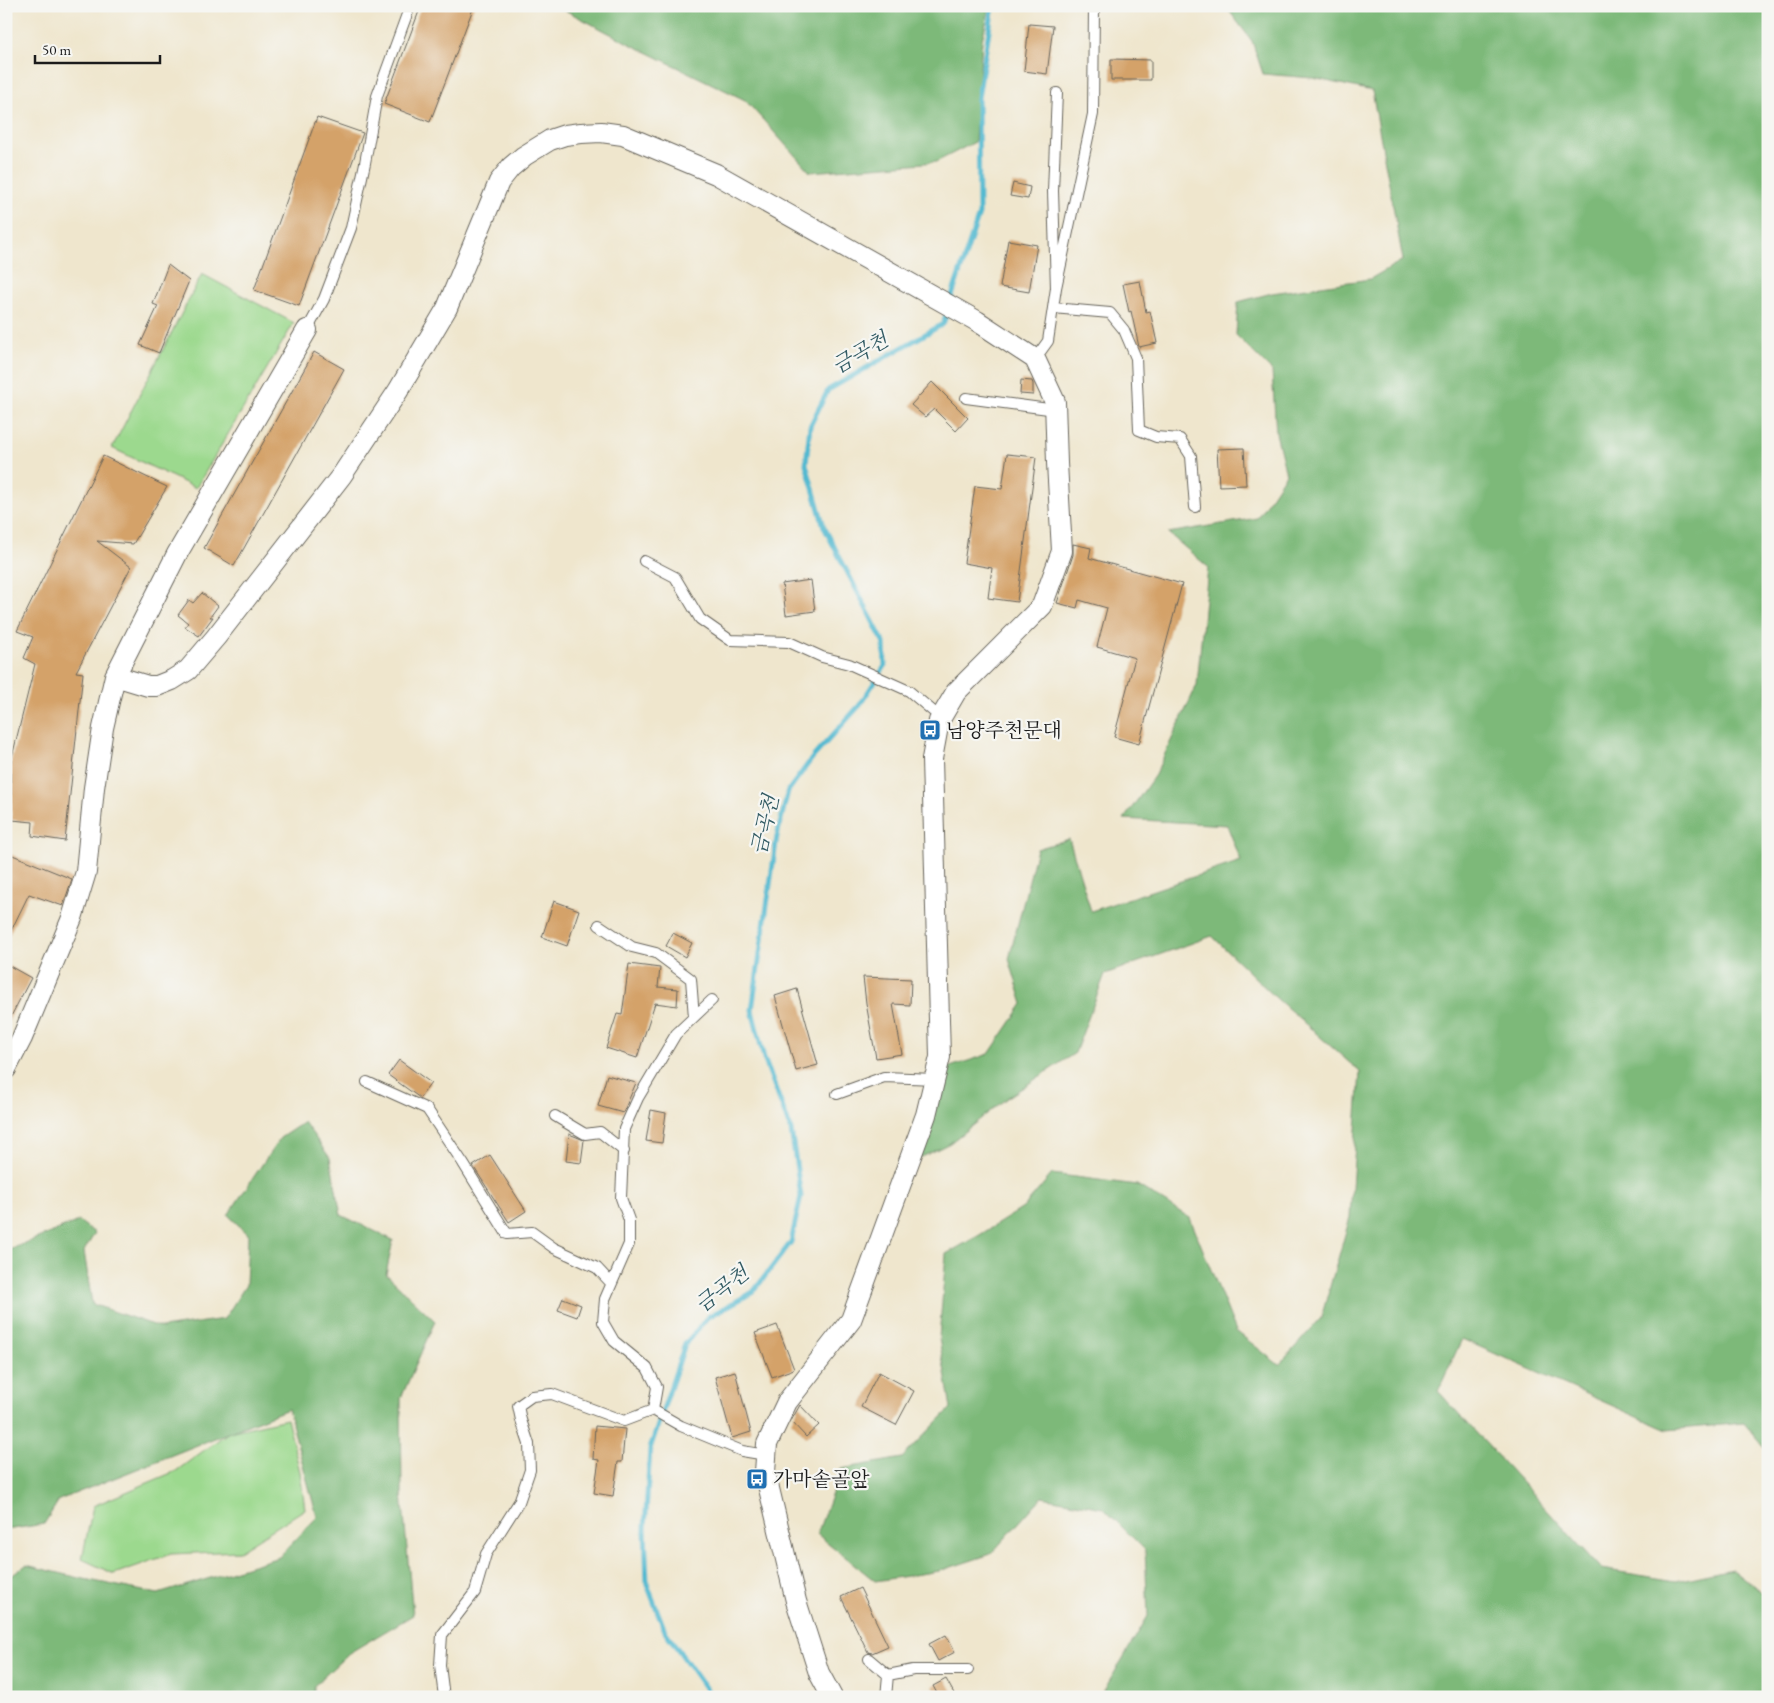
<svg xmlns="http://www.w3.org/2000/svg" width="1774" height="1703" viewBox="0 0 1774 1703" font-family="'EB Garamond','Noto Serif KR',serif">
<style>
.green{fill:#9cd98e;stroke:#5c7a55}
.forest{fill:#7db979;stroke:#4c6a4a}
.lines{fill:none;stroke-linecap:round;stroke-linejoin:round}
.stream{stroke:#52b9d0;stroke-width:5}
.building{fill:#d4a269}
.lane-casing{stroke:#66635a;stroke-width:12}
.street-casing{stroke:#66635a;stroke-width:22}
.lane{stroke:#fff;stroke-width:10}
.street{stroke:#fff;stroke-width:20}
.labels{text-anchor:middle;stroke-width:4.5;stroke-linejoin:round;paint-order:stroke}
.poi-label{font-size:20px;fill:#1c1c1c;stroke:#f6f6f2;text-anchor:start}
.water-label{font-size:21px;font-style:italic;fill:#325b64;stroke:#f6f6f2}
</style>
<rect width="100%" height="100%" fill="#f6f6f2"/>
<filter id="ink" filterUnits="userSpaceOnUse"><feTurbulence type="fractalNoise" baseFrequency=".02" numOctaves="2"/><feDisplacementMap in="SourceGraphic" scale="10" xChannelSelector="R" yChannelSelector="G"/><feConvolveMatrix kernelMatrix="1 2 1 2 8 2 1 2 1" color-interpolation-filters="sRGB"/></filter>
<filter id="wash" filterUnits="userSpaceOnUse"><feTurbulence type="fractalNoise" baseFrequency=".0096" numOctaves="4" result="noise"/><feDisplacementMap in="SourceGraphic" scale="20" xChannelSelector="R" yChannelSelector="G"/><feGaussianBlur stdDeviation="1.12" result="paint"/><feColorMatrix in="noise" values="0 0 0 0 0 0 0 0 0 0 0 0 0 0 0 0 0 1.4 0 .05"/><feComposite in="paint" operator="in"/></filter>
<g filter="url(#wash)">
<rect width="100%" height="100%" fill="#efe6cd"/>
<path class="green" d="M 202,274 L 294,323 L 196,488 L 112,448 Z
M 287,1419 L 300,1472 L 305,1509 L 239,1551 L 171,1554 L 114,1574 L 82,1559 L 93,1506 L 176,1471 L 229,1432 Z"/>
<path class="forest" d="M 557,6 L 990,6 L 982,40 L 975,142 L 936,162 L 810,172 L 745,100 L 630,44 Z
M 1220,6 L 1768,6 L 1768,1449 L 1764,1447 L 1744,1423 L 1667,1430 L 1462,1339 L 1438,1391 L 1601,1569 L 1676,1581 L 1732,1569 L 1768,1597 L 1768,1697 L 1100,1697 L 1148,1616 L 1145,1550 L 1103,1508 L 1042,1497 L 991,1554 L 939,1571 L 875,1581 L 817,1534 L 841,1469 L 902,1458 L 951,1408 L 939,1338 L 946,1254 L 978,1236 L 1023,1208 L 1052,1174 L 1137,1185 L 1190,1218 L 1236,1331 L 1279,1365 L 1321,1318 L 1350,1217 L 1360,1072 L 1275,997 L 1212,936 L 1105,974 L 1075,1053 L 1007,1098 L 950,1143 L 918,1159 L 944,1069 L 989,1054 L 1023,1004 L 1009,959 L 1037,849 L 1069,839 L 1091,911 L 1241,861 L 1227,825 L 1124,819 L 1155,775 L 1197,685 L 1208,567 L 1168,533 L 1257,518 L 1286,474 L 1276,433 L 1272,371 L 1236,335 L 1238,302 L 1272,293 L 1370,279 L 1403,260 L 1372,91 L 1313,78 L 1263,74 L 1252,41 L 1227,8 Z
M 304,1122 L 330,1158 L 341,1215 L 393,1240 L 386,1274 L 435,1321 L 401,1398 L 402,1494 L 413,1615 L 349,1653 L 314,1686 L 314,1697 L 6,1697 L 6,1580 L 26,1565 L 84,1579 L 158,1594 L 279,1557 L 317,1517 L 288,1409 L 59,1500 L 44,1524 L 6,1530 L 6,1251 L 79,1221 L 95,1233 L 84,1251 L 92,1304 L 162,1328 L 224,1319 L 246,1285 L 248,1234 L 228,1215 L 280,1138 Z"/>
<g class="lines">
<path class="stream" d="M 950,302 L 979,214 L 978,98 L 993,6
M 714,1697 L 706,1689 L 665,1631 L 647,1584 L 645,1529 L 650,1449 L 685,1344 L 708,1317 L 753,1292 L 791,1242 L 801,1196 L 791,1130 L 764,1058 L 752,1010 L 777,836 L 788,791 L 813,757 L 859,706 L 885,666 L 884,643 L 824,527 L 806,464 L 810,426 L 828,390 L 943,324 L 948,310"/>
</g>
<g id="blocks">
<path class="building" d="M 421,6 L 474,6 L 430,122 L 384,104 Z
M 1029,24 L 1053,26 L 1047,74 L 1024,71 Z
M 1111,59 L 1151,60 L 1151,80 L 1111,80 Z
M 317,117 L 363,133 L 299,306 L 254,290 Z
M 1013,183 L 1030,187 L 1028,199 L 1010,196 Z
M 1008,240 L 1037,245 L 1029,292 L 1000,287 Z
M 168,265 L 189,281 L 159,353 L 140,345 L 158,306 L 153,304 Z
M 1140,281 L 1146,312 L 1150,311 L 1157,343 L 1139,347 L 1131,311 L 1129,312 L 1123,284 Z
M 314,352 L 344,369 L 234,566 L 204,548 Z
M 1021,380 L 1032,381 L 1033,384 L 1033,395 L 1020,394 Z
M 932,382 L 968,418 L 956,431 L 934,409 L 925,417 L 911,405 Z
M 1244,448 L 1246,485 L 1219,486 L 1217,449 Z
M 1007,454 L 1036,457 L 1017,602 L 988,598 L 992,568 L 964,563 L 975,486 L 1002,489 Z
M 103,456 L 167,487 L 133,544 L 97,541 L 131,567 L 76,672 L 83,673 L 65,841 L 32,836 L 33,822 L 12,820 L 10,765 L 35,664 L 24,658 L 33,637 L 17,631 Z
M 1073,544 L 1091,548 L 1089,558 L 1182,584 L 1139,744 L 1114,737 L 1135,658 L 1097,647 L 1107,608 L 1079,600 L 1077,608 L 1057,603 L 1073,555 Z
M 811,580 L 815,611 L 786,615 L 782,584 Z
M 202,593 L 218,606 L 210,617 L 213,617 L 199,636 L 185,627 L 188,623 L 178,615 L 189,600 L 193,603 Z
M 10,854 L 72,879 L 63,906 L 29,894 L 6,941 L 6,862 Z
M 554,901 L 579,910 L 567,946 L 542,937 Z
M 673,933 L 692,943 L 685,957 L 666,946 Z
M 6,964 L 31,978 L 6,1026 Z
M 629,964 L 660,968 L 658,987 L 678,989 L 677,1006 L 655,1003 L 637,1058 L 606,1048 L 617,1014 L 622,1015 Z
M 863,977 L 911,979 L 910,1005 L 893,1004 L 902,1054 L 876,1058 L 866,1003 Z
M 797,989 L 818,1065 L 796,1071 L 775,996 Z
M 399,1060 L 431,1083 L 420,1098 L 388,1075 Z
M 607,1075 L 636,1083 L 623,1113 L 598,1106 Z
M 651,1110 L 666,1113 L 662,1143 L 646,1141 Z
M 569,1134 L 584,1140 L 581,1163 L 566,1161 Z
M 490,1155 L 526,1211 L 509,1222 L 473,1166 Z
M 563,1298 L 581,1305 L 577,1317 L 558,1310 Z
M 777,1325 L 794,1369 L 772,1377 L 755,1333 Z
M 735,1371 L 751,1432 L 732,1438 L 715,1377 Z
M 879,1372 L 914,1391 L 896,1425 L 861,1407 Z
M 800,1405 L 819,1425 L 806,1437 L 791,1421 Z
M 595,1426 L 625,1429 L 622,1462 L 618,1462 L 613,1496 L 594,1493 L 599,1460 L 593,1459 Z
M 860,1588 L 888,1646 L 872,1653 L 868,1652 L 841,1597 Z
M 946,1635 L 955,1652 L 938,1661 L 929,1644 Z
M 946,1679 L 956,1697 L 939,1697 L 933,1686 Z"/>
</g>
</g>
<g filter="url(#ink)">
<use href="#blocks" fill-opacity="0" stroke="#66635a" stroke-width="1"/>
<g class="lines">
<g class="lane-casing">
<path id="lane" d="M 1056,288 L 1093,114 L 1094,6
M 1053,308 L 1110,313 L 1124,330 L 1136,358 L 1139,430 L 1156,437 L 1180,439 L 1191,456 L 1195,507
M 307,330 L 324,299 L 351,228 L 365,163 L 377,96 L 410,6
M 1035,359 L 1048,341 L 1056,288 L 1053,191 L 1057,93
M 966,398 L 1056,410
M 644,561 L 675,577 L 700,619 L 730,640 L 789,642 L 822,657 L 849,664 L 909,691 L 941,718
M 599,925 L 632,947 L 656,953 L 691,979 L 694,1017
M 367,1082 L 427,1109 L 463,1163 L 507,1234 L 532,1232 L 554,1248 L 597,1268 L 611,1283
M 837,1094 L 884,1077 L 935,1079
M 555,1116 L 585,1134 L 600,1132 L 624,1151
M 653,1410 L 657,1387 L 647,1368 L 614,1341 L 603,1322 L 605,1299 L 629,1244 L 629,1220 L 621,1198 L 624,1129 L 638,1098 L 676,1034 L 712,1000
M 869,1659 L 888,1675 L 886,1697
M 888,1675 L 913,1670 L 968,1670
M 444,1697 L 440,1665 L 442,1635 L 475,1592 L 486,1554 L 519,1502 L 530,1470 L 529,1444 L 521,1420 L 518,1406 L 532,1396 L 552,1394 L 624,1421 L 653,1410 L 681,1426 L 742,1451 L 766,1455"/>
</g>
<g class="street-casing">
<path id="street" d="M 115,676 L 148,686 L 157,686 L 172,680 L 188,670 L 216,637 L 342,475 L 398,391 L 447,308 L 499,182 L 511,167 L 524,156 L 550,140 L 565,135 L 581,133 L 601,132 L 623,135 L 716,174 L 977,321 L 1035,359 L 1055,402 L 1057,463 L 1062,551 L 1042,606 L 956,692 L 939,721 L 932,759 L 940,1057 L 926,1115 L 851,1320 L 787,1402 L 767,1444 L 765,1472 L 796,1601 L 819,1673 L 832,1697
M 6,1069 L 22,1038 L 72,918 L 86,872 L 94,788 L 103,728 L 115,676 L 177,554 L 307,330"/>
</g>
<use href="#lane" class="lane"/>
<use href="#street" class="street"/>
</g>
</g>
<defs>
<g id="bus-square" transform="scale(1.125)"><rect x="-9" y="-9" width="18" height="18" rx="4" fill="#1f6fb2" stroke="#f6f6f2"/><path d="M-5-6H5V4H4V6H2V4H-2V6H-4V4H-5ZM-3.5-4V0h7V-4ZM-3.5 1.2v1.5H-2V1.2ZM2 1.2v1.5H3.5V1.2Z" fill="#fff"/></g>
</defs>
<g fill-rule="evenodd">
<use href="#bus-square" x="930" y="730"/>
<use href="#bus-square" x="757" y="1479"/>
</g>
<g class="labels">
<g class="poi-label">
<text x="946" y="737">남양주천문대</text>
<text x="773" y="1486">가마솥골앞</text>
</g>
<g class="water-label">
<text transform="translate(860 353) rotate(-30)" y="7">금곡천</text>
<text transform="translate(765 825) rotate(-77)" y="7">금곡천</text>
<text transform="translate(722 1289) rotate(-38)" y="7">금곡천</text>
</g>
</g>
<rect width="1774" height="1703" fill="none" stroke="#f6f6f2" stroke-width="25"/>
<path d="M35 55v8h125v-8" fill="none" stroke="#1c1c1c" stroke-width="2.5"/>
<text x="42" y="55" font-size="15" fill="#1c1c1c" stroke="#f6f6f2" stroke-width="4" paint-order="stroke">50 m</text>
</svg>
